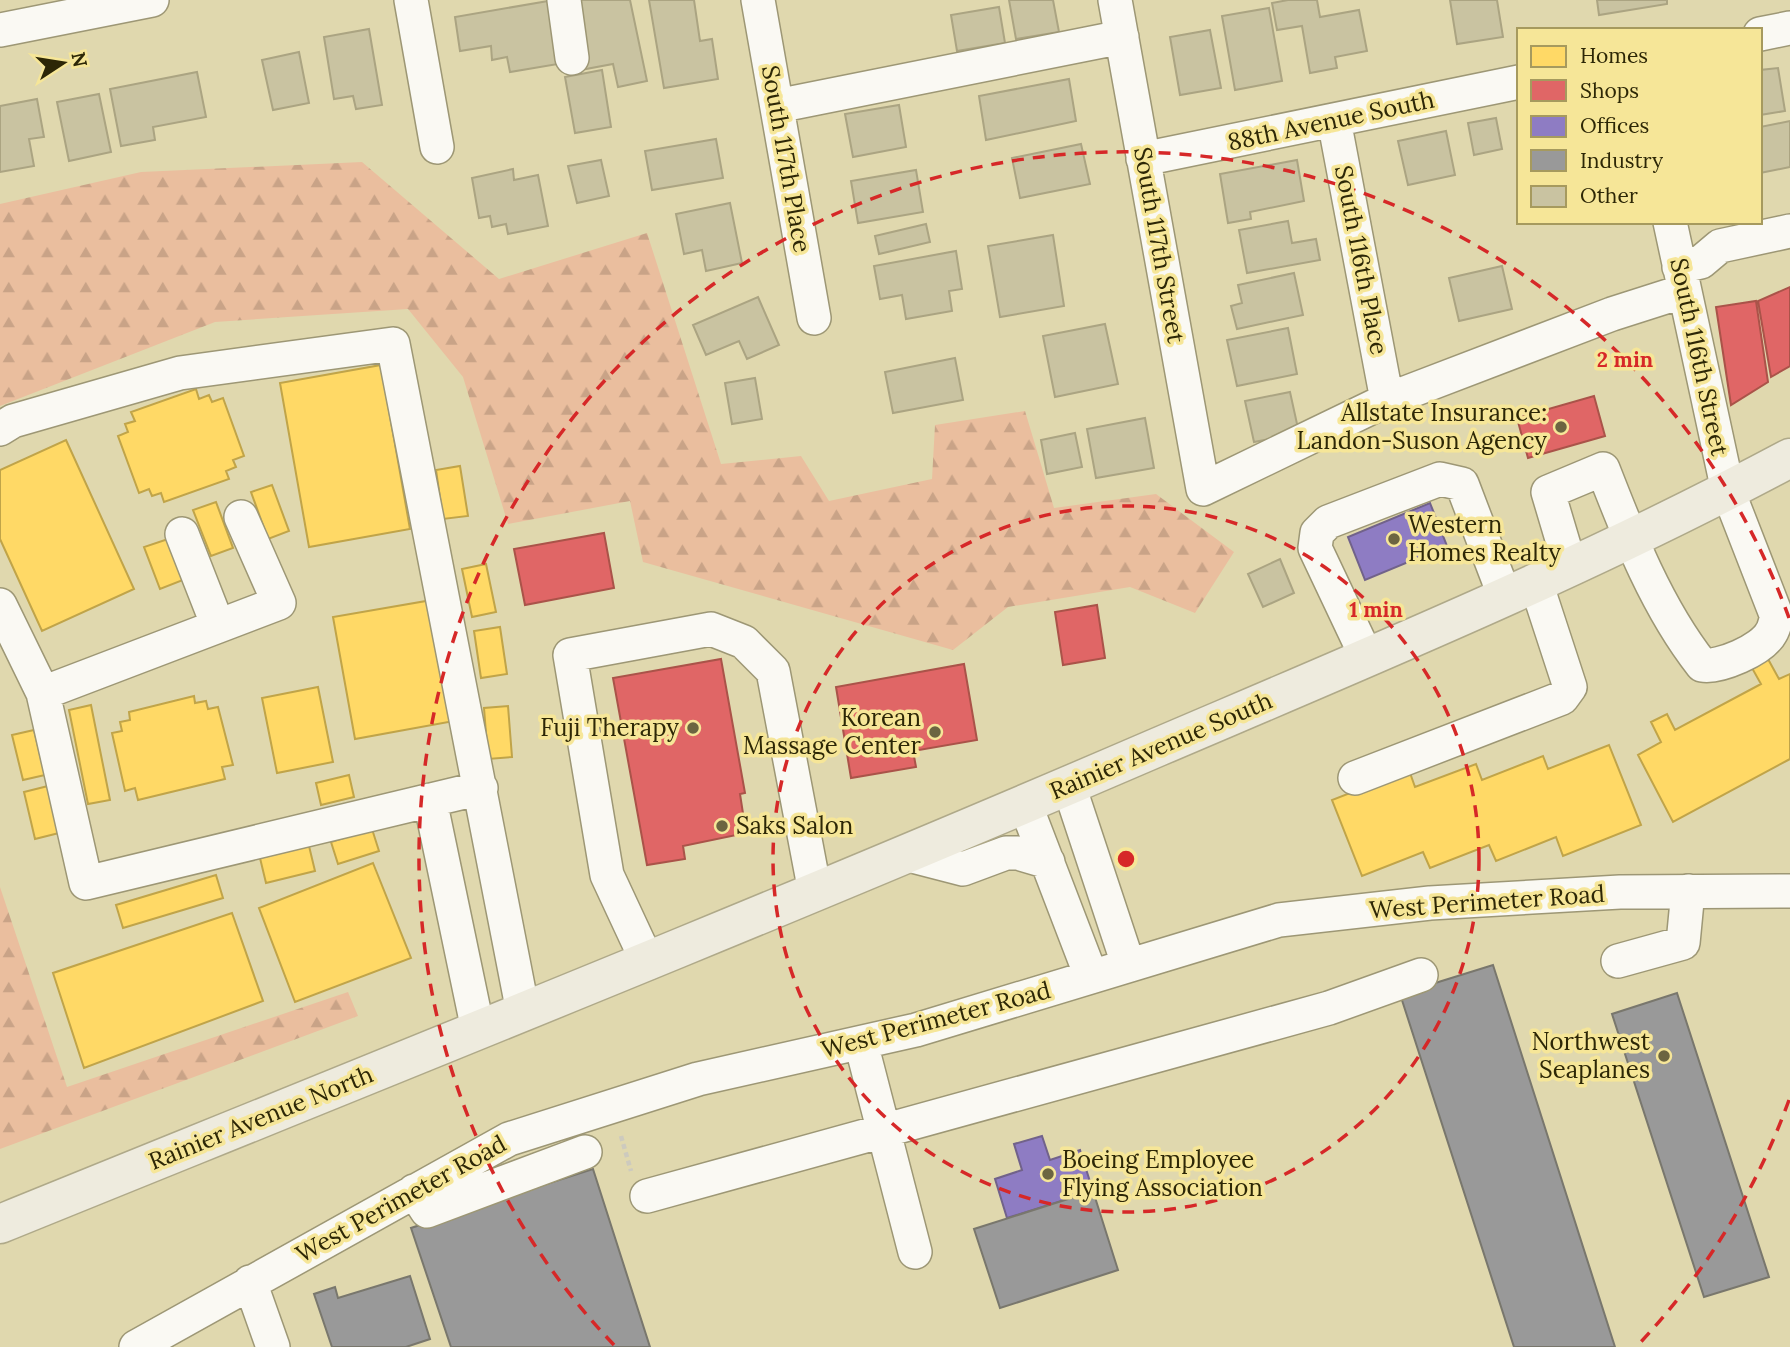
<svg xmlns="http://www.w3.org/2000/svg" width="1790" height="1347" viewBox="0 0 1790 1347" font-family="Lora,serif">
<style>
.forest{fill:url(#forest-firs)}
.homes{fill:#ffd966;stroke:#c0a449;stroke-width:2}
.shops{fill:#e06666;stroke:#aa5349;stroke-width:2}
.offices{fill:#8e7cc3;stroke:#71628a;stroke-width:2}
.industry{fill:#999;stroke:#79776d;stroke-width:2}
.building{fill:#c9c3a1;stroke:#aba482;stroke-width:2}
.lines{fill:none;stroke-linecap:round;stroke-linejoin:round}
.minor-casing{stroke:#9d9775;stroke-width:36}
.major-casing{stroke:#afa989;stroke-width:41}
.path{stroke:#cdcabe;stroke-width:4.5;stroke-dasharray:5 3.5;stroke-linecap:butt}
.minor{stroke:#faf9f3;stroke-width:33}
.major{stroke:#eeebde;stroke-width:38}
.ring{fill:none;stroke:#d62828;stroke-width:3.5;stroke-dasharray:12 9}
.poi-dot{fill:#6c6541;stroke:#f6e698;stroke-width:2.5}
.labels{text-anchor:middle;stroke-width:7;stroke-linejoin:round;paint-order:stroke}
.street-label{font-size:24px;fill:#2d2706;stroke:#f6e698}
.poi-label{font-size:24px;fill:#2d2706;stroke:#f6e698;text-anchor:end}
.centre{fill:#d62828;stroke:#f6e698;stroke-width:3.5}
.ring-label{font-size:21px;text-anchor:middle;font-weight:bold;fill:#d62828;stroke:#f6e698;stroke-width:7;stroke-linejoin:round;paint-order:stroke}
</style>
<defs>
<pattern id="forest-firs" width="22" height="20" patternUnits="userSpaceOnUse" patternTransform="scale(1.75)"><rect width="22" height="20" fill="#eabe9e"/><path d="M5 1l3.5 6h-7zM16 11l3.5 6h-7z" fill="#c9a387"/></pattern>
</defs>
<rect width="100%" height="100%" fill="#e0d8ae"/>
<path class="forest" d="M 362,162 L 499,279 L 647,233 L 721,464 L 801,456 L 829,501 L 932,479 L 935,425 L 1025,411 L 1054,508 L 1156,494 L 1234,552 L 1195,613 L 1130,587 L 1008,607 L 953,650 L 643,562 L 630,501 L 508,524 L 463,377 L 408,309 L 215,322 L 0,406 L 0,204 L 141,172 Z
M 0,887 L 67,1087 L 348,992 L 358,1016 L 0,1149 Z"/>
<path class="homes" d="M 381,365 L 410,529 L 309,547 L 280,383 Z
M 196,389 L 199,399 L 209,395 L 212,402 L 223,398 L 244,456 L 233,460 L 236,467 L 226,471 L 229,479 L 164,502 L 161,493 L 152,496 L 149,489 L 139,493 L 118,436 L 128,432 L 125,424 L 135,421 L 131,412 Z
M 66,440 L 134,589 L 42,631 L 0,539 L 0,470 Z
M 460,466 L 468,516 L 443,519 L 436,470 Z
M 272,485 L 289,531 L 268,539 L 251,492 Z
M 216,502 L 233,548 L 211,556 L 193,510 Z
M 168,539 L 183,580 L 160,589 L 144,547 Z
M 486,564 L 496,612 L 472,617 L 462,569 Z
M 432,600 L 454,721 L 355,739 L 333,617 Z
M 500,627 L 507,674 L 481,678 L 474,631 Z
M 1768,659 L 1779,679 L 1790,674 L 1790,759 L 1673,822 L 1638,755 L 1661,742 L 1651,722 L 1667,714 L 1675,730 L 1761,684 L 1752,668 Z
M 318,687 L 333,762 L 277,773 L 262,698 Z
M 194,696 L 195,703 L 206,701 L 208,709 L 218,707 L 233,765 L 222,767 L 225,779 L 138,800 L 135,788 L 125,791 L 112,733 L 122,731 L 120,722 L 130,720 L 129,712 Z
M 91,705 L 110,800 L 88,804 L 69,710 Z
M 508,706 L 512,757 L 488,759 L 484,708 Z
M 34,730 L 45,775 L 23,780 L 12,735 Z
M 1609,745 L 1641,825 L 1563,856 L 1556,837 L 1496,861 L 1489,845 L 1430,868 L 1423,852 L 1362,876 L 1332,800 L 1409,770 L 1415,787 L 1476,764 L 1482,780 L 1543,756 L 1548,769 Z
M 349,775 L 354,797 L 321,805 L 316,783 Z
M 48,786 L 59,833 L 35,839 L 24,792 Z
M 372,829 L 379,851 L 338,864 L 331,842 Z
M 309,846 L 315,871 L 266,883 L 260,858 Z
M 373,863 L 411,958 L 295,1002 L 259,908 Z
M 216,875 L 223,898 L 123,928 L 116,905 Z
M 232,913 L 263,1001 L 84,1068 L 53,973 Z"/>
<path class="shops" d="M 1790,287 L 1790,366 L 1771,377 L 1758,301 Z
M 1756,301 L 1768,382 L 1731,405 L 1716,307 Z
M 1594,396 L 1605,436 L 1528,458 L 1517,418 Z
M 604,533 L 614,588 L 525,605 L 514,549 Z
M 1097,605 L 1105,658 L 1063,665 L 1055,612 Z
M 721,659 L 745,793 L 740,794 L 746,833 L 683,846 L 685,859 L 647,865 L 613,678 Z
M 964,664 L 977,740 L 913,751 L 916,767 L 851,778 L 836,687 Z"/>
<path class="offices" d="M 1430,503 L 1447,546 L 1365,580 L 1348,537 Z
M 1042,1136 L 1050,1160 L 1080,1150 L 1093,1191 L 1007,1218 L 995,1179 L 1022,1170 L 1014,1144 Z"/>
<path class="industry" d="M 1493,965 L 1615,1347 L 1514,1347 L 1400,994 Z
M 1677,993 L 1769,1277 L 1704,1297 L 1612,1014 Z
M 593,1169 L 650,1347 L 451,1347 L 411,1228 Z
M 1093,1191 L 1118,1270 L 1000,1308 L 974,1229 Z
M 410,1276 L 430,1339 L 406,1347 L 332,1347 L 314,1294 L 335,1287 L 338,1298 Z"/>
<path class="building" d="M 572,0 L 630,0 L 647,81 L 618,87 L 613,64 L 586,69 Z
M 649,0 L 694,0 L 700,41 L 712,39 L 718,79 L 664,88 Z
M 1009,0 L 1053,0 L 1059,32 L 1016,39 Z
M 1288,0 L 1317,0 L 1320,17 L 1359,10 L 1367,51 L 1335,57 L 1337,68 L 1310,73 L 1302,26 L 1277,30 L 1272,3 Z
M 1450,0 L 1497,0 L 1503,37 L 1457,44 Z
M 1597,0 L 1667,0 L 1667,4 L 1599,15 Z
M 548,1 L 558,64 L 510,72 L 507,57 L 492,60 L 491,46 L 460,51 L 455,17 Z
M 999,7 L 1005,43 L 957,51 L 951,15 Z
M 1269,8 L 1282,81 L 1235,90 L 1222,16 Z
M 369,29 L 382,105 L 356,109 L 353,96 L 334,99 L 324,37 Z
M 1210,30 L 1221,88 L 1180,95 L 1170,37 Z
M 299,52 L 309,103 L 273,110 L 262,60 Z
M 1778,68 L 1785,111 L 1760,115 L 1760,70 Z
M 602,70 L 611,127 L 575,133 L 565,77 Z
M 197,72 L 206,117 L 153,127 L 155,140 L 121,146 L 110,89 Z
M 1069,79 L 1076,121 L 986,140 L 979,96 Z
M 99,94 L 111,152 L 69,161 L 57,102 Z
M 37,99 L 44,137 L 29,139 L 34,166 L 0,172 L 0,106 Z
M 899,105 L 906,147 L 853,157 L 845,114 Z
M 1496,118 L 1502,149 L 1474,155 L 1468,123 Z
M 1790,121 L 1790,167 L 1760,173 L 1760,127 Z
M 1446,131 L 1455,175 L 1408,185 L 1398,141 Z
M 716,139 L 723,178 L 652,190 L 645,151 Z
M 1081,144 L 1090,184 L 1020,198 L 1012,158 Z
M 601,160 L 609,196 L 577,203 L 568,166 Z
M 1297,160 L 1304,201 L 1250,212 L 1251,219 L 1228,223 L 1220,174 Z
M 513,169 L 514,180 L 538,175 L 548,226 L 508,234 L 506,224 L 492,227 L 490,216 L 479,218 L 472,178 Z
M 916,170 L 923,212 L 858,223 L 851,181 Z
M 730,203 L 742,263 L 706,271 L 702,250 L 684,254 L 676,214 Z
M 1288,221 L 1292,243 L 1316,239 L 1320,260 L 1247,273 L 1239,230 Z
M 926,224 L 930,242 L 879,254 L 875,236 Z
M 1053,235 L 1064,306 L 1000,317 L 988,246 Z
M 956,251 L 962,289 L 949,291 L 952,311 L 906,319 L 902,295 L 880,299 L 874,266 Z
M 1502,266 L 1512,309 L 1459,321 L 1449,278 Z
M 1294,273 L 1303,315 L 1237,329 L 1231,306 L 1242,303 L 1238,285 Z
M 758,297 L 779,345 L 747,359 L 739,341 L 706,355 L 693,325 Z
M 1105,324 L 1118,384 L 1055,397 L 1043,336 Z
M 1288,328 L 1297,374 L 1237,386 L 1227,340 Z
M 955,358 L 963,400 L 893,413 L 885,372 Z
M 755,378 L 762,419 L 732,424 L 725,383 Z
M 1290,392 L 1299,433 L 1254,442 L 1245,401 Z
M 1145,418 L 1154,468 L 1096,478 L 1087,429 Z
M 1075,433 L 1082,467 L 1047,474 L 1041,440 Z
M 1280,559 L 1294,593 L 1263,607 L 1248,574 Z"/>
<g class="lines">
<g class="minor-casing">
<path id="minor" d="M 411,0 L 437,147
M 564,0 L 572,58
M 758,0 L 814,318
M 1115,0 L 1203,489 L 1387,400 L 1612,314 L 1684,291
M 0,30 L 152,0
M 1760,34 L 1790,28
M 777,106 L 1122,37
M 1334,120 L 1387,400
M 1143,159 L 1519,82
M 1679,267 L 1701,262 L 1720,246 L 1790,231
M 0,429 L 13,421 L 180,373 L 393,344 L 523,1012
M 182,534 L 218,626
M 1570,566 L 1548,492 L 1603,469 C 1629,536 1657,608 1702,665 C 1719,668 1762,650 1771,633 C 1774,629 1775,622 1777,617 L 1728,491 L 1670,222
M 0,605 L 43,693 L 86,883 L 481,788
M 1367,658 L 1315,548 L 1317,533 L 1328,522 L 1440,479 L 1462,484 L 1505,597
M 43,693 L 279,603 L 241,517
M 1355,778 L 1562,698 L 1570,687 L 1536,583
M 1069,786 L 1128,964
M 430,800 L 478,1030
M 1025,804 L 1091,976
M 905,854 L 963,869 L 1006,853 L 1018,853 L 1048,862
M 1618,961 L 1683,943 L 1688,891
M 648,963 L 607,875 L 570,655 L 711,629 L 744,642 L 773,671 L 815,892
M 861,1043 L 915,1252
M 414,1191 L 427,1211 L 585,1152
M 647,1196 L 1329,1008 L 1421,975
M 250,1282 L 273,1347
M 136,1347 L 509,1139 L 698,1079 L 916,1030 L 1279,920 L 1430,903 L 1620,892 L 1790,891"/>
</g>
<g class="major-casing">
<path id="major" d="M 0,1224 C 387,1067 775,912 1158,747 C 1371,656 1586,567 1790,458"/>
</g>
<path class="path" d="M 621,1136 L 631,1171"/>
<use href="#minor" class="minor"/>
<use href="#major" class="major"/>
</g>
<g class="ring">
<circle cx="1126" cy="859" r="353"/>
<path d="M1789 1100A706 706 0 0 1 1638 1345M614 1345A706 706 0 1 1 1789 618"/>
</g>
<g class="poi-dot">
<circle cx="1561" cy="427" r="7"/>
<circle cx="1394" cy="539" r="7"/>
<circle cx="693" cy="728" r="7"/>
<circle cx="935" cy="732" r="7"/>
<circle cx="722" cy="826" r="7"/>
<circle cx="1664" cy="1056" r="7"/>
<circle cx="1048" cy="1174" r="7"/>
</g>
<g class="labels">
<g class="street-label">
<text transform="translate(1331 121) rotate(-12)" y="8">88th Avenue South</text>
<text transform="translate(786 159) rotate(80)" y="8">South 117th Place</text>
<text transform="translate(1159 245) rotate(80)" y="8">South 117th Street</text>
<text transform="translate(1361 260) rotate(79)" y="8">South 116th Place</text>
<text transform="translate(1699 357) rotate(78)" y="8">South 116th Street</text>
<text transform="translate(1161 746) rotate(-23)" y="8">Rainier Avenue South</text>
<text transform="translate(1487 902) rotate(-4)" y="8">West Perimeter Road</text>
<text transform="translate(936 1020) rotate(-15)" y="8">West Perimeter Road</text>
<text transform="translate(261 1118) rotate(-22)" y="8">Rainier Avenue North</text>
<text transform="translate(401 1199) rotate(-29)" y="8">West Perimeter Road</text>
</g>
<g class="poi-label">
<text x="1547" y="421">Allstate Insurance:<tspan x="1547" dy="28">Landon-Suson Agency</tspan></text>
<text x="1408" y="533" text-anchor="start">Western<tspan x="1408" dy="28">Homes Realty</tspan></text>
<text x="921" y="726">Korean<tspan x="921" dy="28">Massage Center</tspan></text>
<text x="679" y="736">Fuji Therapy</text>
<text x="736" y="834" text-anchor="start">Saks Salon</text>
<text x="1650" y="1050">Northwest<tspan x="1650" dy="28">Seaplanes</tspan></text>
<text x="1062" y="1168" text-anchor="start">Boeing Employee<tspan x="1062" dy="28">Flying Association</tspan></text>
</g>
</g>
<circle cx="1126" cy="859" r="10" class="centre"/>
<g class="ring-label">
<text x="1625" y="367">2 min</text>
<text x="1376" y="617">1 min</text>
</g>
<rect x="1517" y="28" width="245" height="196" fill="#f6e698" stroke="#a69a5e" stroke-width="2"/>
<rect x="1531" y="46" width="35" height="21" fill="#ffd966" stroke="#a69a5e" stroke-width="2"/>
<text x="1580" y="63" font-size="21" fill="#2d2706">Homes</text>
<rect x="1531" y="80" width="35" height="21" fill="#e06666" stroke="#a69a5e" stroke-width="2"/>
<text x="1580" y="98" font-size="21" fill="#2d2706">Shops</text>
<rect x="1531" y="116" width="35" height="21" fill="#8e7cc3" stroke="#a69a5e" stroke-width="2"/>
<text x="1580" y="133" font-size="21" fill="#2d2706">Offices</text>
<rect x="1531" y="150" width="35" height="21" fill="#999999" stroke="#a69a5e" stroke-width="2"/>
<text x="1580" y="168" font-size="21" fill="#2d2706">Industry</text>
<rect x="1531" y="186" width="35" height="21" fill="#c9c3a1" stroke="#a69a5e" stroke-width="2"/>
<text x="1580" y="203" font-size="21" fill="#2d2706">Other</text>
<g transform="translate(63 63) rotate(78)" stroke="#f6e698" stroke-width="5" paint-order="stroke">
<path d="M0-5L12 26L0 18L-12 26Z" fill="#2d2706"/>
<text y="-10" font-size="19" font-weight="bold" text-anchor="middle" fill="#2d2706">N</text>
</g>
</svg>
